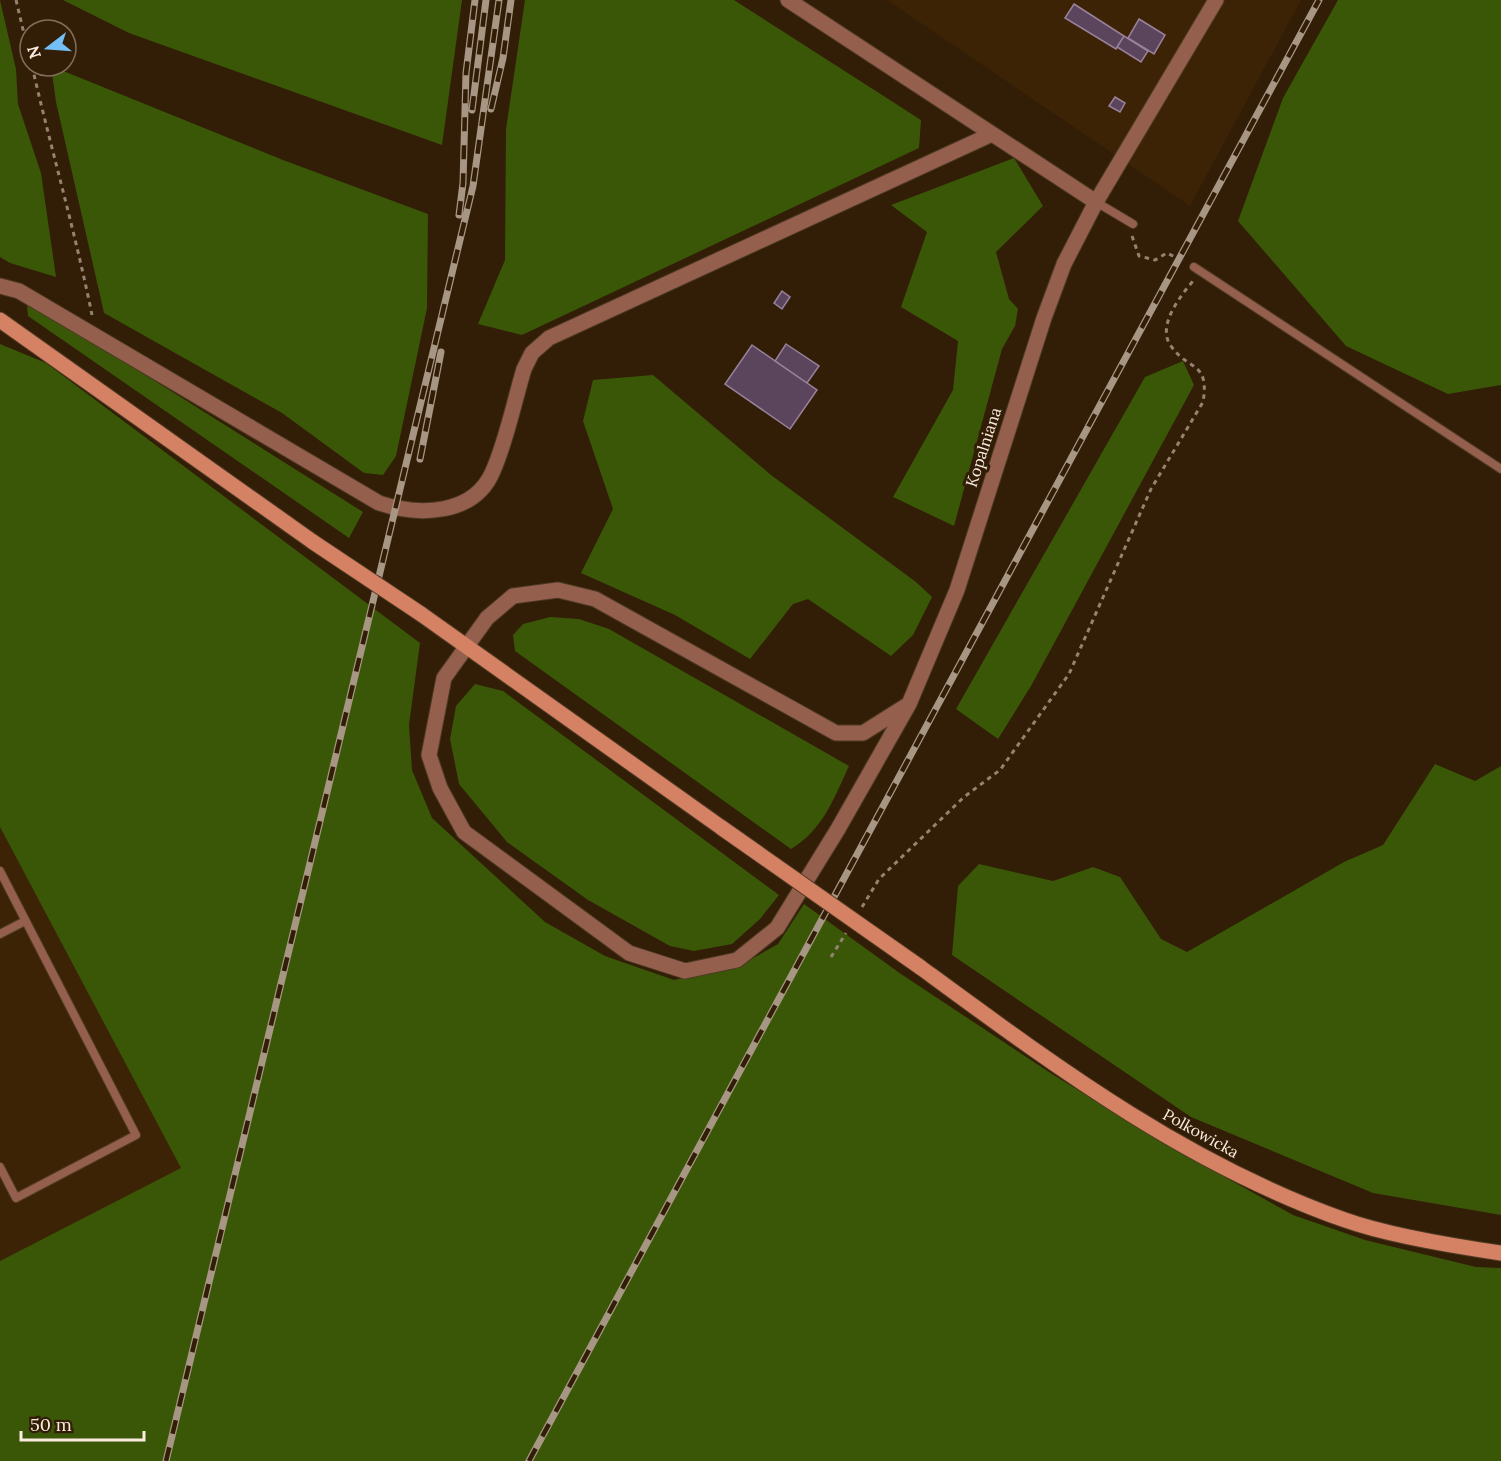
<svg xmlns="http://www.w3.org/2000/svg" width="1501" height="1461" viewBox="0 0 1501 1461" font-family="Lora,serif">
<style>
.built{fill:#3d2305}
.forest{fill:#3a5708}
.building{fill:#5b455d;stroke:#9a829c;stroke-width:1.5}
.lines{fill:none;stroke-linecap:round;stroke-linejoin:round}
.lane-casing{stroke:#4e3a24;stroke-width:10}
.street-casing{stroke:#4e3a24;stroke-width:17}
.secondary-casing{stroke:#4e3a24;stroke-width:17}
.path{stroke:#958371;stroke-width:3;stroke-dasharray:4.5 4.5;stroke-linecap:butt}
.lane{stroke:#945f4d;stroke-width:8}
.street{stroke:#945f4d;stroke-width:15}
.secondary{stroke:#d58163;stroke-width:15}
.rail-casing{stroke:#a89685;stroke-width:7}
.rail{stroke:#321d06;stroke-width:4.5;stroke-dasharray:14;stroke-linecap:butt}
.secondary-bridge-casing{stroke:#4e3a24;stroke-width:17;stroke-linecap:butt}
.secondary-bridge{stroke:#d58163;stroke-width:15}
.labels{text-anchor:middle;stroke-width:6;stroke-linejoin:round;paint-order:stroke}
.street-label{font-size:16px;fill:#fbecdf;stroke:#321d06}
</style>
<rect width="100%" height="100%" fill="#321d06"/>
<path class="built" d="M 887,0 L 1301,0 L 1190,206 Z
M 0,827 L 182,1169 L 0,1261 Z"/>
<path class="forest" d="M 0,0 L 16,69 L 18,104 L 41,173 L 56,277 L 10,263 L 0,257 Z
M 63,0 L 462,0 L 442,145 L 129,33 Z
M 525,0 L 734,0 L 921,120 L 919,148 L 522,335 L 478,324 L 505,260 L 506,129 Z
M 1338,0 L 1501,0 L 1501,385 L 1448,394 L 1346,346 L 1238,221 L 1283,98 Z
M 51,66 L 283,160 L 428,214 L 427,308 L 396,456 L 383,475 L 364,473 L 282,413 L 104,313 L 56,102 Z
M 1014,158 L 1043,206 L 996,252 L 1009,299 L 1018,309 L 1015,326 L 1002,349 L 954,526 L 893,497 L 953,390 L 958,341 L 901,307 L 927,232 L 891,205 Z
M 27,305 L 98,345 L 363,512 L 349,538 L 28,316 Z
M 0,344 L 46,363 L 420,643 L 409,725 L 412,770 L 432,818 L 545,922 L 605,956 L 674,980 L 746,962 L 778,944 L 804,904 L 901,974 L 1052,1074 L 1169,1146 L 1293,1215 L 1365,1240 L 1476,1267 L 1501,1268 L 1501,1461 L 0,1461 L 0,1261 L 181,1168 L 0,827 Z
M 1183,361 L 1194,385 L 1031,686 L 998,739 L 956,709 L 1145,377 Z
M 653,375 L 771,475 L 916,582 L 932,597 L 913,635 L 891,656 L 808,599 L 793,604 L 750,659 L 675,615 L 581,573 L 613,509 L 583,421 L 593,380 Z
M 550,617 L 579,619 L 609,629 L 849,766 C 834,798 823,830 791,849 L 515,651 L 513,635 L 523,624 Z
M 475,684 L 503,691 L 779,895 L 760,919 L 732,944 L 694,951 L 670,946 L 588,900 L 507,842 L 459,784 L 450,739 L 456,706 Z
M 1435,764 L 1475,781 L 1501,766 L 1501,1215 L 1373,1193 L 1191,1117 L 952,955 L 958,886 L 979,864 L 1053,881 L 1093,867 L 1120,877 L 1161,939 L 1187,952 L 1344,862 L 1383,845 Z"/>
<path class="building" d="M 1074,4 L 1124,36 L 1116,49 L 1065,18 Z
M 1139,19 L 1165,35 L 1154,54 L 1128,38 Z
M 1124,36 L 1148,51 L 1141,62 L 1117,47 Z
M 1115,97 L 1125,103 L 1120,112 L 1109,106 Z
M 782,291 L 790,297 L 782,309 L 774,303 Z
M 786,344 L 819,366 L 807,383 L 775,361 Z
M 752,345 L 817,390 L 790,429 L 725,384 Z"/>
<g class="lines">
<g class="lane-casing">
<path id="lane" d="M 1096,202 L 1133,224
M 1194,267 L 1501,469
M 0,871 L 136,1135 L 16,1198 L 0,1167
M 0,934 L 25,921"/>
</g>
<g class="street-casing">
<path id="street" d="M 788,0 L 1096,202
M 0,286 L 19,291 L 379,503 C 418,516 474,516 493,471 C 507,439 514,402 524,369 L 532,353 L 549,338 L 992,134
M 909,704 L 863,733 L 836,733 L 595,599 L 558,590 L 513,596 L 487,618 L 444,678 L 429,755 L 440,788 L 464,832 L 629,953 L 685,971 L 737,960 L 777,928 L 838,829 L 909,704 L 957,590 L 1044,318 L 1064,264 L 1096,202 L 1216,0"/>
</g>
<g class="secondary-casing">
<path id="secondary" d="M 0,320 L 313,542
M 421,614 L 722,828
M 920,967 C 1055,1066 1186,1164 1345,1220 C 1390,1236 1453,1246 1501,1253"/>
</g>
<path class="path" d="M 16,0 L 30,59
M 32,66 C 51,149 75,231 92,315
M 1132,236 L 1139,256 L 1155,260 L 1167,253 L 1185,262
M 862,907 L 879,879 L 964,797 L 1000,770 L 1069,674 L 1151,489 L 1203,402 C 1210,361 1188,371 1171,346 C 1156,326 1181,295 1194,280
M 831,957 L 846,933"/>
<use href="#lane" class="lane"/>
<use href="#street" class="street"/>
<use href="#secondary" class="secondary"/>
<g class="rail-casing">
<path id="rail" d="M 491,109 L 503,58 L 511,0
M 472,110 L 486,0
M 459,215 L 463,183 L 466,73 L 475,0
M 420,459 L 441,352
M 166,1461 L 473,186 L 499,0
M 529,1461 L 1319,0"/>
</g>
<use href="#rail" class="rail"/>
<g class="secondary-bridge-casing">
<path id="secondary-bridge" d="M 313,542 L 421,614
M 722,828 L 920,967"/>
</g>
<use href="#secondary-bridge" class="secondary-bridge"/>
</g>
<g class="labels">
<g class="street-label">
<text transform="translate(983 447) rotate(-72)" y="6">Kopalniana</text>
<text transform="translate(1201 1133) rotate(29)" y="6">Polkowicka</text>
</g>
</g>
<g transform="translate(48 48) rotate(253)"><circle r="28" fill="#321d06" stroke="#82705d" stroke-width="1.5"/>
<path d="M0-4.5L10 22L0 15L-10 22Z" fill="#74c0f6"/>
<text y="-9" font-size="16" font-weight="bold" text-anchor="middle" fill="#fbecdf">N</text>
</g>
<path d="M21 1431v9h123v-9" fill="none" stroke="#fbecdf" stroke-width="3"/>
<text x="30" y="1431" font-size="18" fill="#fbecdf" stroke="#321d06" stroke-width="4.5" paint-order="stroke">50 m</text>
</svg>
